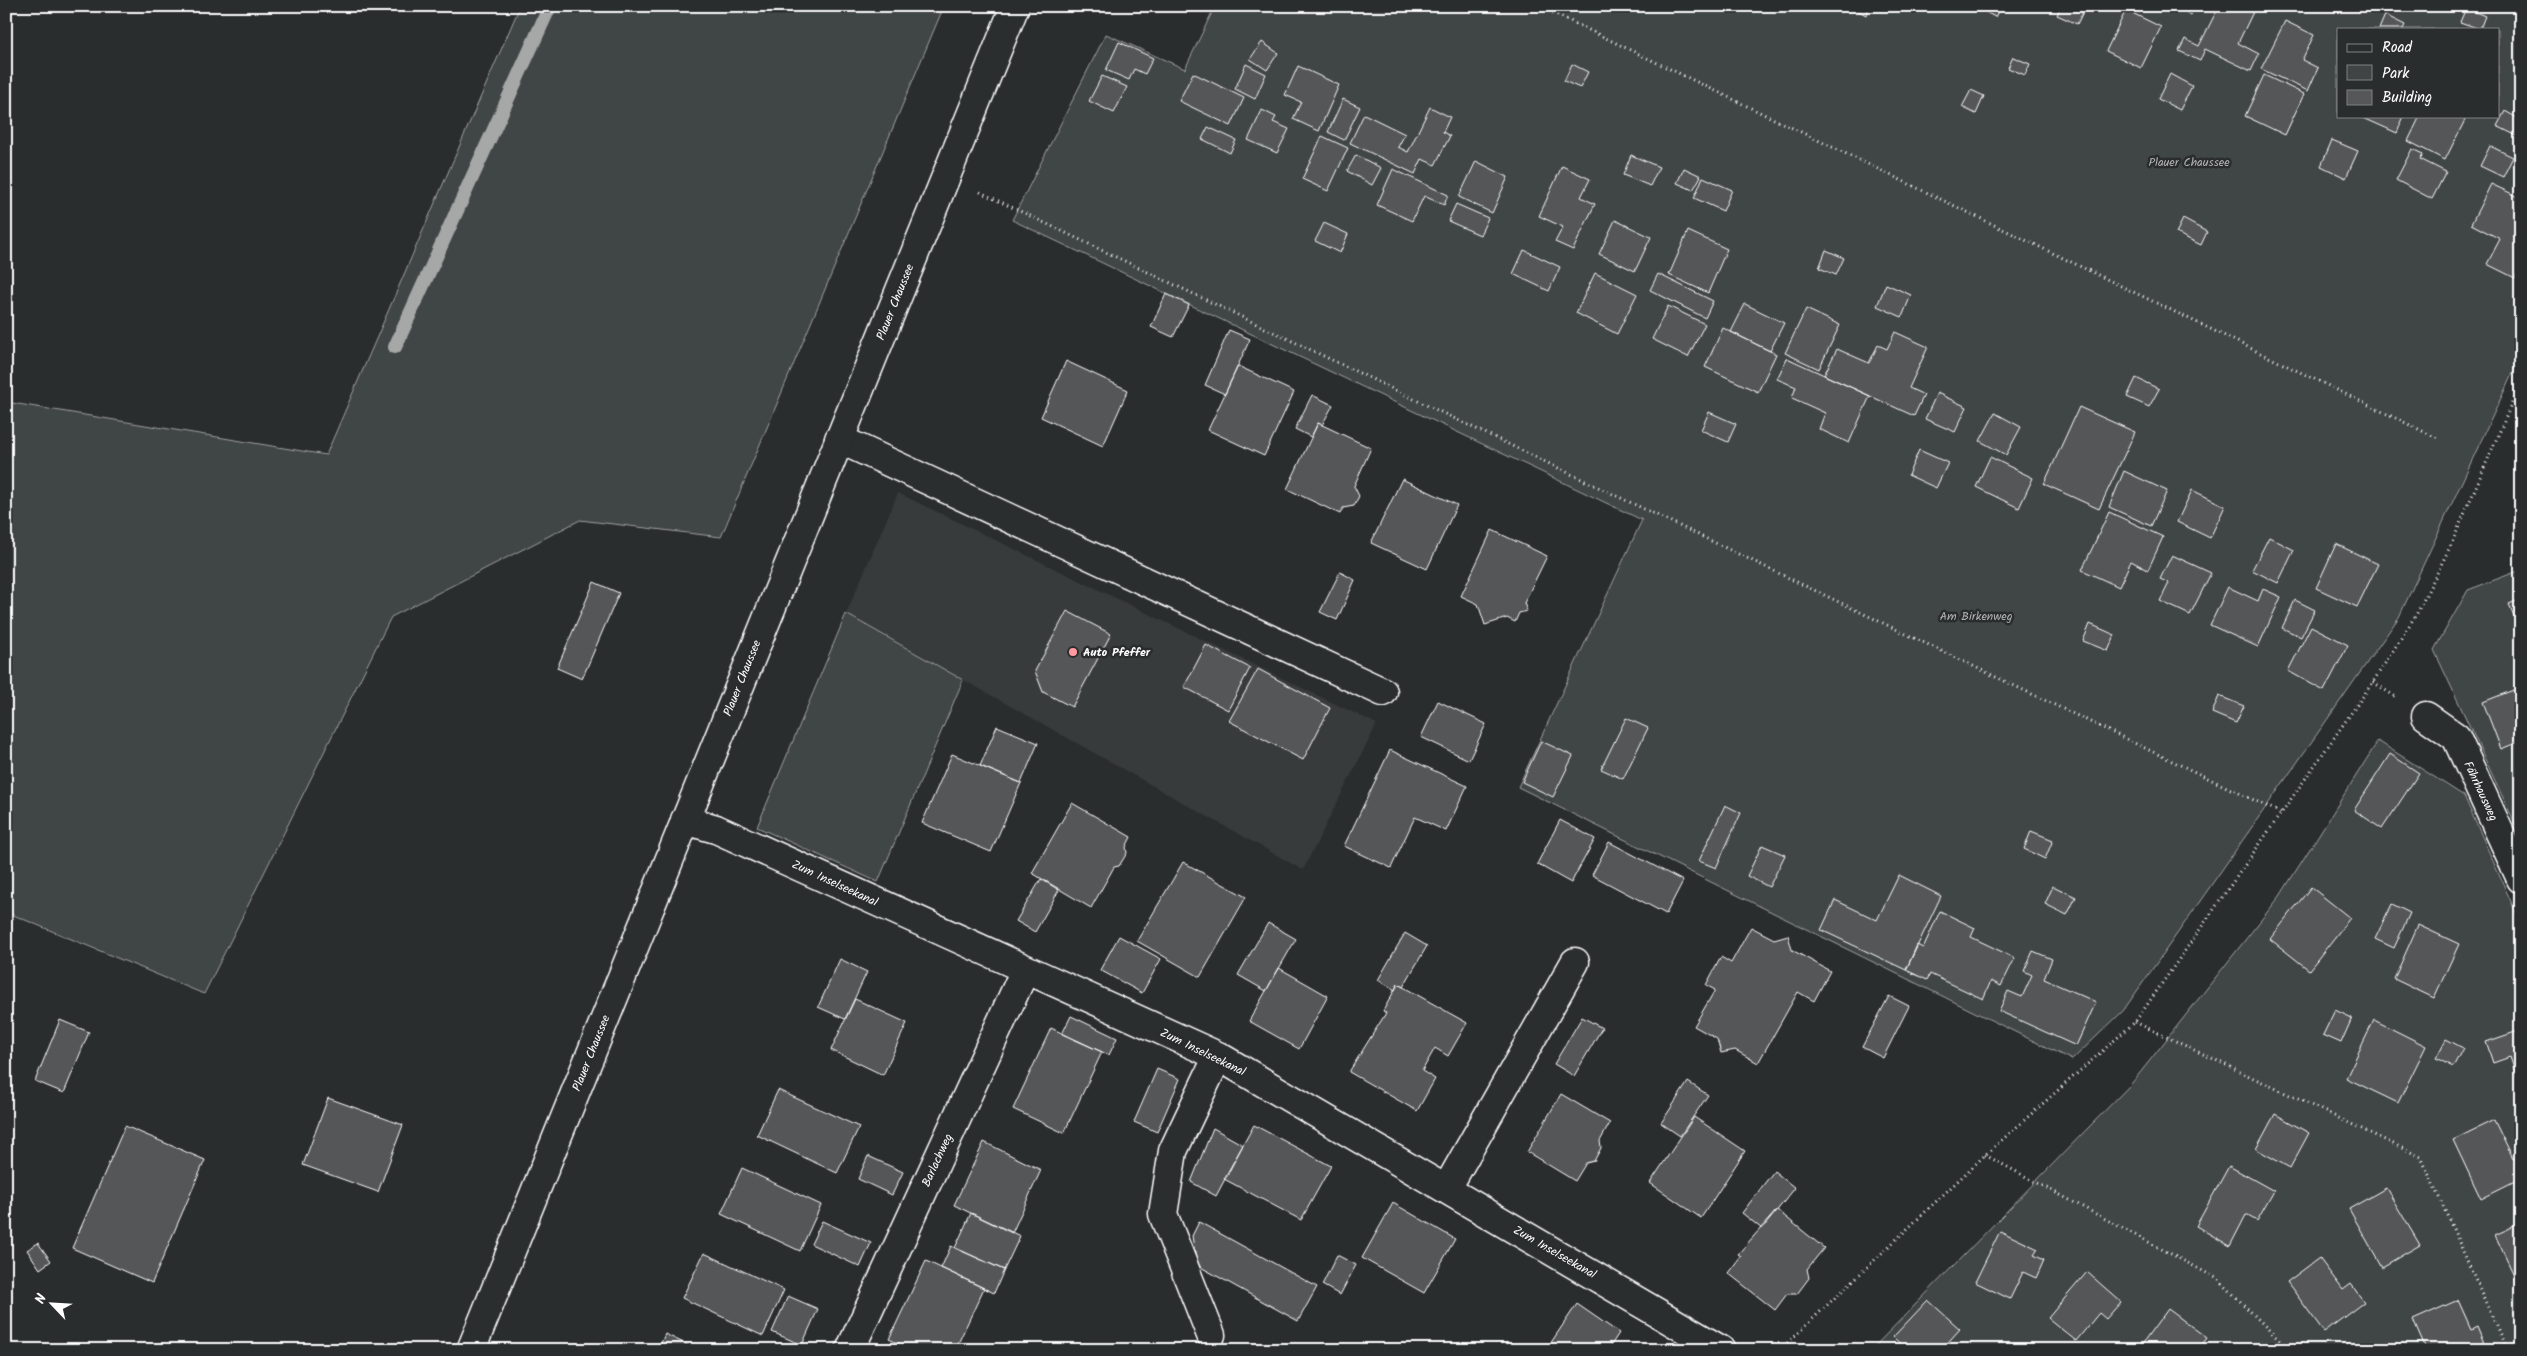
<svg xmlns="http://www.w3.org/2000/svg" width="2527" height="1356" viewBox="0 0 2527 1356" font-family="Kalam,sans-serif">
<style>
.built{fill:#373a3b}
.green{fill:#414445;stroke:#a0a2a2;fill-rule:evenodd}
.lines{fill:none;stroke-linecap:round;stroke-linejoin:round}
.stream{stroke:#a6a7a7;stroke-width:14}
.building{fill:#555758;stroke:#fff}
.minor-casing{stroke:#fff;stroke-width:31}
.major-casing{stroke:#fff;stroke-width:31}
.path{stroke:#fff;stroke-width:3;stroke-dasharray:1 4;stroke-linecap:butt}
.minor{stroke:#2a2d2e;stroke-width:28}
.major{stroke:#2a2d2e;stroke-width:28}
.poi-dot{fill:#ff9aa2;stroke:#2a2d2e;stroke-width:2}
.labels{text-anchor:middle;stroke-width:5;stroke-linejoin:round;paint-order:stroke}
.park-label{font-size:12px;fill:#b3b4b5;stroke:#2a2d2e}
.street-label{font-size:12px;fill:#fff;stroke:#2a2d2e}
.poi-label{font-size:12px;font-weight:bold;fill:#fff;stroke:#2a2d2e;text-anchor:start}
</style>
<rect width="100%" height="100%" fill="#2a2d2e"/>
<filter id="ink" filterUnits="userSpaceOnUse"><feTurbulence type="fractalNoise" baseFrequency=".02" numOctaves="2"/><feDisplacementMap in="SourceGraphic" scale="10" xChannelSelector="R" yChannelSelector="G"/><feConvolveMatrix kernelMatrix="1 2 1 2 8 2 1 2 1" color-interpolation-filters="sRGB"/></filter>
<g filter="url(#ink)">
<path class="built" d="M 898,493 L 1377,724 L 1303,870 L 846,614 Z"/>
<path class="green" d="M 520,6 L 944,6 L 721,537 L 580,520 L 391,617 L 204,994 L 6,912 L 6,402 L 326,455 Z
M 1215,6 L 2521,6 L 2521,355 L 2399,617 L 2123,1011 L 2072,1060 L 1518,787 L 1642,520 L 1012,220 L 1106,34 L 1185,69 ZM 2338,29 L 2498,29 L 2498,116 L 2338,116 Z
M 2521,570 L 2521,836 L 2434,650 L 2468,590 Z
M 846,614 L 963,680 L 878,882 L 757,827 Z
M 2378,741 L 2464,796 L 2521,924 L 2521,1350 L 1871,1350 L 2132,1083 L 2280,896 Z"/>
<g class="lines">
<path class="stream" d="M 395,347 L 550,6"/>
</g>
<path class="building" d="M 1850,6 L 1870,6 L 1866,15 Z
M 1974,6 L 2001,6 L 1995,17 Z
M 2061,6 L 2086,6 L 2077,24 L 2057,15 Z
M 2173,6 L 2195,6 L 2191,15 Z
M 2219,6 L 2242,6 L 2253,12 L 2238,43 L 2259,54 L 2251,71 L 2205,49 L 2200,61 L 2179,51 L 2185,39 L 2199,46 Z
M 2466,8 L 2485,16 L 2480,29 L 2460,22 Z
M 2126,10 L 2161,27 L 2141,68 L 2106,51 Z
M 2385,15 L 2405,25 L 2403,29 L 2379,29 Z
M 2285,21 L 2314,35 L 2302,60 L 2318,68 L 2308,91 L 2261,69 Z
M 1119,42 L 1153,58 L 1145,74 L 1134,69 L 1129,80 L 1106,70 Z
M 1262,42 L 1278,53 L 1267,70 L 1250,59 Z
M 2013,57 L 2030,64 L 2025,75 L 2008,68 Z
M 1246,64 L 1266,74 L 1255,99 L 1235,89 Z
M 1572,64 L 1588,72 L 1580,88 L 1564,81 Z
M 1298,66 L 1339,85 L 1319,131 L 1293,119 L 1301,102 L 1285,95 Z
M 1193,73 L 1244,98 L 1231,126 L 1179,101 Z
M 2170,74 L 2192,86 L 2180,110 L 2158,99 Z
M 2264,75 L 2304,94 L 2285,135 L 2245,116 Z
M 1102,76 L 1127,87 L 1114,113 L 1089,101 Z
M 1971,90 L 1984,96 L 1976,114 L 1962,107 Z
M 1343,99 L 1360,107 L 1344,140 L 1328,132 Z
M 1430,107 L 1450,117 L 1443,132 L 1450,136 L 1435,165 L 1422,159 L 1415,174 L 1350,143 L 1364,114 L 1405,134 L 1398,147 L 1408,152 Z
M 1262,110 L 1276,117 L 1273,122 L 1289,129 L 1277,153 L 1248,140 Z
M 2505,111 L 2521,120 L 2521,138 L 2497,126 Z
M 2359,116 L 2404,116 L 2397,133 Z
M 2420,116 L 2467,116 L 2445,160 L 2408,141 Z
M 1208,127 L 1236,140 L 1230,153 L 1202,139 Z
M 1322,136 L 1348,148 L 1328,191 L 1302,179 Z
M 2332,140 L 2358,151 L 2346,178 L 2321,166 Z
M 2490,146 L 2513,157 L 2503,177 L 2480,166 Z
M 2412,149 L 2423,154 L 2420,159 L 2446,172 L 2432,199 L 2396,180 Z
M 1356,155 L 1381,168 L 1372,185 L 1347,171 Z
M 1631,155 L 1659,167 L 1650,186 L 1623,175 Z
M 1476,161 L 1508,177 L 1492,213 L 1459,197 Z
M 1562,166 L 1590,179 L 1581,197 L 1595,204 L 1573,250 L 1555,242 L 1563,227 L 1539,216 Z
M 1684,168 L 1701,176 L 1693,190 L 1677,183 Z
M 1393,169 L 1448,195 L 1444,205 L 1424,196 L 1412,221 L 1377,205 Z
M 1703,177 L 1732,190 L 1723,211 L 1694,198 Z
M 2491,184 L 2521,198 L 2515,208 L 2521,211 L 2521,265 L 2515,278 L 2487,264 L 2500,239 L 2471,224 Z
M 1456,204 L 1488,218 L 1480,235 L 1448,221 Z
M 2183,219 L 2207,232 L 2201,245 L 2176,233 Z
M 1615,220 L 1651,237 L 1635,271 L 1599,254 Z
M 1324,223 L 1348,234 L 1340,253 L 1315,241 Z
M 1688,231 L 1727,249 L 1708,293 L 1669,275 Z
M 1524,250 L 1560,267 L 1549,291 L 1513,274 Z
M 1826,250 L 1844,258 L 1836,275 L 1819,268 Z
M 1595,273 L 1637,294 L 1617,334 L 1576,313 Z
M 1658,274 L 1713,301 L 1705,318 L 1650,290 Z
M 1886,284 L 1911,295 L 1902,317 L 1877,306 Z
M 1166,294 L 1189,305 L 1173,337 L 1151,327 Z
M 1745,304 L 1784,323 L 1770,351 L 1731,332 Z
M 1668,306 L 1705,324 L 1688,357 L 1652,339 Z
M 1806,309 L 1840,325 L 1819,369 L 1785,353 Z
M 1723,328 L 1776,354 L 1758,392 L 1705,367 Z
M 1229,330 L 1250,339 L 1225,394 L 1205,385 Z
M 1895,332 L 1928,347 L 1909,388 L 1924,395 L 1914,416 L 1824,375 L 1837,349 L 1869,363 L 1878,345 L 1887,349 Z
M 1787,358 L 1870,396 L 1849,443 L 1819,429 L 1825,413 L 1792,398 L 1796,387 L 1777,379 Z
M 1066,361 L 1128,390 L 1103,446 L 1041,417 Z
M 1238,366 L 1294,392 L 1264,456 L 1208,430 Z
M 2136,378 L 2159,389 L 2149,407 L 2127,397 Z
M 1937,393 L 1967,407 L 1955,432 L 1925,419 Z
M 1312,395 L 1333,405 L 1322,425 L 1318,423 L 1311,437 L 1295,429 Z
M 2079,407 L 2135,432 L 2099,509 L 2044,484 Z
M 1709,412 L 1736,424 L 1728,442 L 1701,430 Z
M 1995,413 L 2021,427 L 2006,455 L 1980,441 Z
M 1318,423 L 1371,448 L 1354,486 L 1359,496 L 1354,506 L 1343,508 L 1340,514 L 1287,489 Z
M 1919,450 L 1948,463 L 1936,488 L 1908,475 Z
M 1990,457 L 2033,478 L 2019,508 L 1976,487 Z
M 2124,471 L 2167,491 L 2151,526 L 2109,507 Z
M 1402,479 L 1457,505 L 1427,569 L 1371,543 Z
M 2192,490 L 2225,506 L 2210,538 L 2177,522 Z
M 2109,512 L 2163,537 L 2148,570 L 2131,561 L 2119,587 L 2082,570 Z
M 1492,530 L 1547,556 L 1524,603 L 1527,611 L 1519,613 L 1515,622 L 1507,618 L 1485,625 L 1478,604 L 1461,596 Z
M 2269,537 L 2294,550 L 2278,583 L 2252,570 Z
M 2336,544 L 2378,564 L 2357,607 L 2316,588 Z
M 2172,555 L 2211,573 L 2190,615 L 2160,601 L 2169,583 L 2160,579 Z
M 1340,572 L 1355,580 L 1337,620 L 1320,612 Z
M 594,582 L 619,593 L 582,679 L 557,668 Z
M 2228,587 L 2258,601 L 2263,589 L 2281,597 L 2258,647 L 2210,625 Z
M 2521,599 L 2521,633 L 2509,604 Z
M 2295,600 L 2315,610 L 2301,637 L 2282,628 Z
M 1067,611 L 1111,634 L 1072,707 L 1043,692 L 1035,671 Z
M 2090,624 L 2115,635 L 2108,651 L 2083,641 Z
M 2311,626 L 2348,645 L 2324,691 L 2288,671 Z
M 1206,645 L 1250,668 L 1228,710 L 1184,687 Z
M 1258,669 L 1330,708 L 1303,760 L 1229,721 Z
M 2521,687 L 2521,717 L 2516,719 L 2521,732 L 2521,741 L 2501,749 L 2483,702 Z
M 2219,696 L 2244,706 L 2236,723 L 2212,713 Z
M 1438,701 L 1486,724 L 1469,760 L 1421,737 Z
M 1626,718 L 1648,728 L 1623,779 L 1601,769 Z
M 997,726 L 1038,743 L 1021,783 L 980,766 Z
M 1541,741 L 1573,756 L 1553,797 L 1522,782 Z
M 1390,750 L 1467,786 L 1446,831 L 1415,817 L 1391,868 L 1344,846 Z
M 952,754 L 1021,783 L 991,852 L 922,823 Z
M 2390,754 L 2419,773 L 2382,829 L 2354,810 Z
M 1072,803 L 1131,837 L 1126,847 L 1127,853 L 1119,866 L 1114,867 L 1091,908 L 1032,873 Z
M 1725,805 L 1741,813 L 1716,868 L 1699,861 Z
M 1560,820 L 1595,839 L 1571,883 L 1537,864 Z
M 2031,831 L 2053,840 L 2045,859 L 2024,849 Z
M 1609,842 L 1683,881 L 1666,914 L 1592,875 Z
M 1762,845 L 1785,855 L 1769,887 L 1747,876 Z
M 1183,862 L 1246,897 L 1200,977 L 1137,941 Z
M 1899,875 L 1941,896 L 1906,970 L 1821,930 L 1835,900 L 1877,920 Z
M 1041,879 L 1059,890 L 1035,932 L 1016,921 Z
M 2053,886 L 2076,897 L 2067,915 L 2045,904 Z
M 2311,887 L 2350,918 L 2309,970 L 2270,939 Z
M 2392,904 L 2410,913 L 2394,948 L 2375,939 Z
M 1940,911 L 1975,928 L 1971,937 L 2015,958 L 2001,986 L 1991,981 L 1983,999 L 1930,974 L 1927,980 L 1906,970 L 1917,945 L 1923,948 Z
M 1268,923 L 1296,939 L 1266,991 L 1238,975 Z
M 2418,925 L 2459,944 L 2434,998 L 2394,979 Z
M 1751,927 L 1774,939 L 1788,935 L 1792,950 L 1830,971 L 1814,1001 L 1798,992 L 1758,1063 L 1735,1050 L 1721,1053 L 1717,1039 L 1694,1026 L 1715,990 L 1706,985 L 1721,957 L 1731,963 Z
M 1405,933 L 1427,946 L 1403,987 L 1398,984 L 1395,990 L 1378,980 Z
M 1119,936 L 1161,959 L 1142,993 L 1100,970 Z
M 2033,951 L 2052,959 L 2044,979 L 2096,1002 L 2076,1046 L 1999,1011 L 2008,991 L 2022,997 L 2032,975 L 2024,971 Z
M 840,959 L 867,972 L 845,1019 L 818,1007 Z
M 1279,968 L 1328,996 L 1299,1049 L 1249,1021 Z
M 1398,984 L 1467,1023 L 1448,1056 L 1435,1048 L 1422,1071 L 1435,1079 L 1417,1111 L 1349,1072 L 1386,1013 L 1383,1011 Z
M 1889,996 L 1909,1006 L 1883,1058 L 1862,1047 Z
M 855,999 L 907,1023 L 883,1075 L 831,1050 Z
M 2335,1010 L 2352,1018 L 2341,1043 L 2323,1035 Z
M 1071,1016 L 1117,1038 L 1109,1055 L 1062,1034 Z
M 1582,1017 L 1602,1028 L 1574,1076 L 1554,1064 Z
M 60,1020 L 89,1032 L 64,1093 L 35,1081 Z
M 2374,1020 L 2426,1046 L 2398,1103 L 2346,1078 Z
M 1051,1028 L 1102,1052 L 1064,1133 L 1013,1109 Z
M 2521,1030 L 2521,1089 L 2510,1057 L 2493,1063 L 2486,1042 Z
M 2446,1039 L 2463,1048 L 2453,1067 L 2436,1058 Z
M 1157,1069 L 1180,1079 L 1157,1132 L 1134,1122 Z
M 1688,1082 L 1708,1095 L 1680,1136 L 1661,1123 Z
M 778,1090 L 859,1127 L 837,1173 L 757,1135 Z
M 1561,1094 L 1610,1123 L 1600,1141 L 1601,1148 L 1594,1161 L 1586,1163 L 1575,1181 L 1527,1152 Z
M 328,1098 L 403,1125 L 378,1192 L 303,1165 Z
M 2275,1114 L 2309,1133 L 2290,1168 L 2256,1149 Z
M 1694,1117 L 1745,1151 L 1701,1218 L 1650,1183 Z
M 2494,1120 L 2513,1159 L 2518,1157 L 2521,1162 L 2521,1179 L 2481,1199 L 2453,1140 Z
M 1254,1125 L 1331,1166 L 1301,1220 L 1224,1179 Z
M 125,1126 L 205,1160 L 152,1283 L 72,1248 Z
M 1213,1128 L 1243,1145 L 1216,1196 L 1191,1182 Z
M 984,1142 L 1041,1170 L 1012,1233 L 954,1205 Z
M 868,1156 L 903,1172 L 892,1195 L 858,1179 Z
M 2229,1166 L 2274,1191 L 2257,1221 L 2246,1215 L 2230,1246 L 2196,1226 Z
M 742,1168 L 821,1205 L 800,1251 L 721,1214 Z
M 1774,1171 L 1795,1188 L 1762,1229 L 1742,1213 Z
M 2386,1188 L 2420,1245 L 2382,1267 L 2349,1209 Z
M 1393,1203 L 1455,1239 L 1424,1293 L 1362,1258 Z
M 1777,1210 L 1824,1248 L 1807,1269 L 1809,1278 L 1797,1294 L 1787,1294 L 1775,1310 L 1728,1273 L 1741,1256 L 1738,1254 Z
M 971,1213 L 1020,1236 L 1004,1270 L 955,1248 Z
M 822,1221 L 871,1243 L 860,1267 L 811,1244 Z
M 1199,1222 L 1317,1287 L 1298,1321 L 1197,1265 L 1192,1236 Z
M 2521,1223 L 2521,1290 L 2495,1235 Z
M 2000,1231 L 2038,1249 L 2034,1255 L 2044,1260 L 2036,1278 L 2023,1272 L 2010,1299 L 1975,1282 Z
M 38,1243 L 51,1261 L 40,1269 L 27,1250 Z
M 951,1246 L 1004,1270 L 994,1293 L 941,1268 Z
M 704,1253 L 784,1290 L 763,1336 L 682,1298 Z
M 1337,1255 L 1356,1265 L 1340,1295 L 1322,1285 Z
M 2319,1258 L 2343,1290 L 2351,1284 L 2364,1302 L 2324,1332 L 2287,1282 Z
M 926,1261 L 984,1288 L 955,1350 L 912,1350 L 889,1339 Z
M 2087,1272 L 2121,1302 L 2106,1319 L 2099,1313 L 2076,1341 L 2048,1318 Z
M 788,1296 L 818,1309 L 802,1345 L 772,1332 Z
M 1928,1300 L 1960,1329 L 1941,1350 L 1907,1350 L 1893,1337 Z
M 2458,1300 L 2471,1329 L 2477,1326 L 2484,1343 L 2468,1350 L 2426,1350 L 2413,1320 Z
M 1577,1304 L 1619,1333 L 1608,1350 L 1546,1350 Z
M 2168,1309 L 2207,1338 L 2198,1350 L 2138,1350 Z
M 665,1334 L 698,1350 L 658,1350 Z"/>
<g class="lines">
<g class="minor-casing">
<path id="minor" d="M 839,439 L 1383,692
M 2426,716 L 2456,737 L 2521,879
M 685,820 L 716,829 L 1218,1056 L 1721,1350
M 1447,1188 L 1575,962
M 1211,1335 L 1163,1214 L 1173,1151 L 1218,1056
M 850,1350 L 1025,970"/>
</g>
<g class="major-casing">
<path id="major" d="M 471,1350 L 1015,6"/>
</g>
<path class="path" d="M 1539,6 L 2437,438
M 980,192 L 2281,813
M 2373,682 L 2396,697
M 2135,1022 L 2421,1157 L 2507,1350
M 1985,1155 L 2218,1279 L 2281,1342 L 2283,1350
M 1780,1350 L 1985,1155 L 2135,1022 L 2373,682 L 2416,615 L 2451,545 L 2521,382"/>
<use href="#minor" class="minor"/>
<use href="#major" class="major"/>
</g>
</g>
<circle class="poi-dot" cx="1073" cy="652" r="5"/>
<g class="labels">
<g class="park-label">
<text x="2189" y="166">Plauer Chaussee</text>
<text x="1976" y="620">Am Birkenweg</text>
</g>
<g class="street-label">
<text transform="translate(895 302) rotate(-68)" y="4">Plauer Chaussee</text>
<text transform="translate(742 678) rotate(-68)" y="4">Plauer Chaussee</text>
<text transform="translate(2481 791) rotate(65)" y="4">Fährhausweg</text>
<text transform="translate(835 883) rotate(25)" y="4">Zum Inselseekanal</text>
<text transform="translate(1203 1052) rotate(26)" y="4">Zum Inselseekanal</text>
<text transform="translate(591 1053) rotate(-68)" y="4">Plauer Chaussee</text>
<text transform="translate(937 1160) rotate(-65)" y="4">Barlachweg</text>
<text transform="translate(1555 1252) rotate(30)" y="4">Zum Inselseekanal</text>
</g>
<g class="poi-label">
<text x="1083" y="656">Auto Pfeffer</text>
</g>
</g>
<rect width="2527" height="1356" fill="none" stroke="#2a2d2e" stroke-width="25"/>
<rect x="12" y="12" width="2502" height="1331" fill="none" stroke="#fff" stroke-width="2" filter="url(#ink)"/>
<rect x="2337" y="28" width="162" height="90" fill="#2a2d2e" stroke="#7f8182"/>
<rect x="2347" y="44" width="25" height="8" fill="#2a2d2e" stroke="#7f8182"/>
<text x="2382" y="52" font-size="15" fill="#ffffff">Road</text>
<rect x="2347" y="65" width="25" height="15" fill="#414445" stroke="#7f8182"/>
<text x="2382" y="78" font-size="15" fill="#ffffff">Park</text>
<rect x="2347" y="90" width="25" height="15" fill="#555758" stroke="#7f8182"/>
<text x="2382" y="102" font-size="15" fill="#ffffff">Building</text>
<g transform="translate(52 1304) rotate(295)" stroke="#2a2d2e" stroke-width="4" paint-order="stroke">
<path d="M0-4L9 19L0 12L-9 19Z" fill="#ffffff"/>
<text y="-8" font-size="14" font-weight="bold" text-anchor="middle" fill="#ffffff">N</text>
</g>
</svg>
